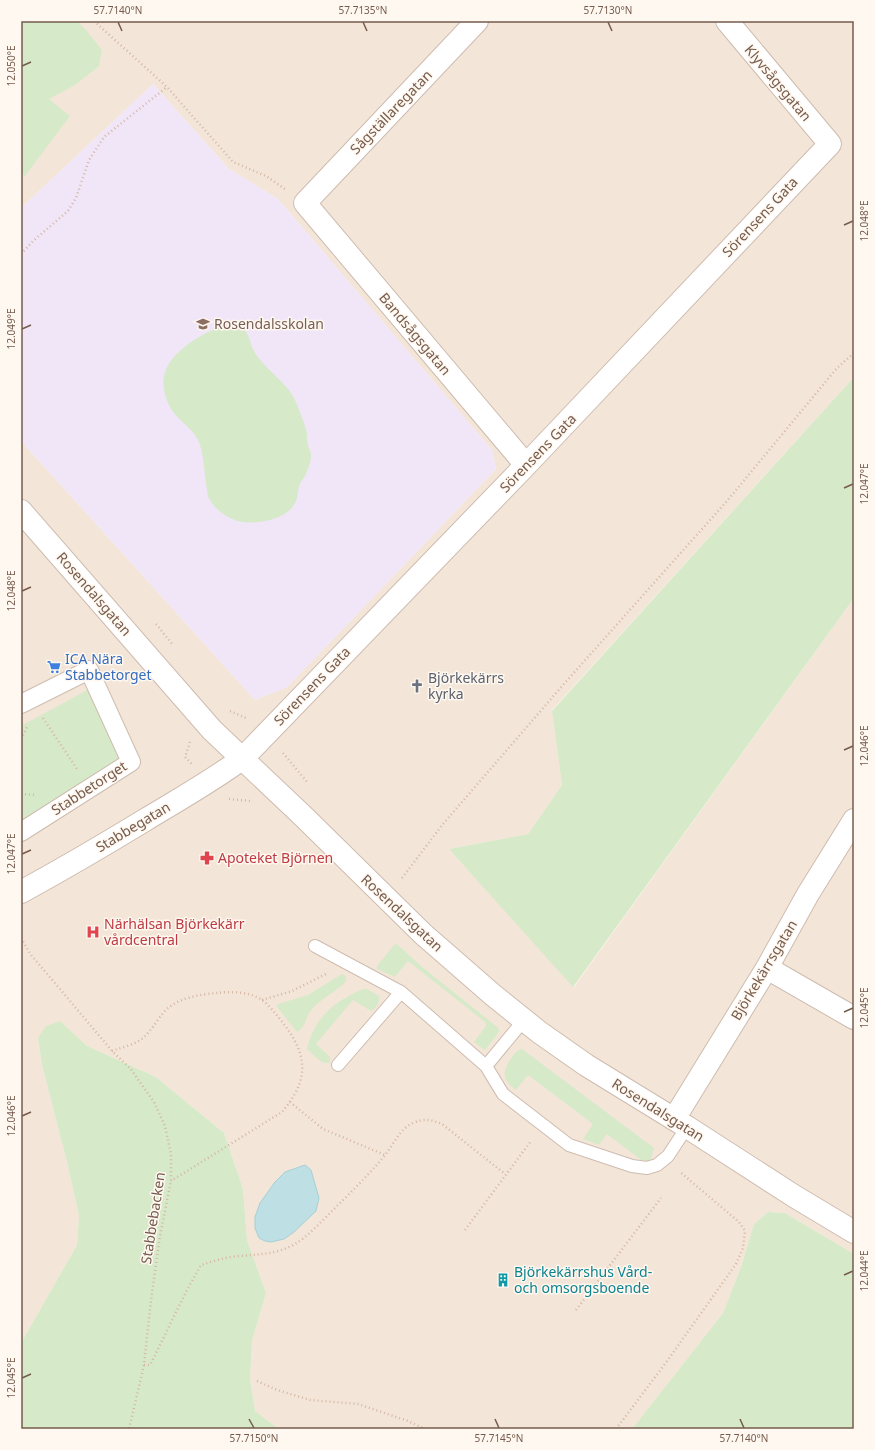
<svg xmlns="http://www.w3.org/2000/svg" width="875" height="1450" viewBox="0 0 875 1450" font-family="'Noto Sans',sans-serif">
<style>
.residential{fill:#f3e6d8}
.education{fill:#f1e6f8}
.green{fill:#d6e9c8}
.water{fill:#bee0e5;stroke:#a4d0d7}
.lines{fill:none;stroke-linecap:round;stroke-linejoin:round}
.service-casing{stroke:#cebcaf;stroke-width:14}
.pedestrian-casing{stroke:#cebcaf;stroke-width:20}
.minor-casing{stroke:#cebcaf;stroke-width:24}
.tertiary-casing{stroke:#cebcaf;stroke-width:24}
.path{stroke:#d6b6a4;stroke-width:2.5;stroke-dasharray:1 3;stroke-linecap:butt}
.service{stroke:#fff;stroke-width:12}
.pedestrian{stroke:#fff;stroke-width:18}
.minor{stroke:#fff;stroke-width:22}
.tertiary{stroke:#fff;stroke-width:22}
.ticks{fill:none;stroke:#765b4d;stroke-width:1.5}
.labels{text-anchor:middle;stroke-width:3;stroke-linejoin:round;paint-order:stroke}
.street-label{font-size:14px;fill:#765b4d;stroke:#fef8f0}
.education-label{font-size:14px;fill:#785e54;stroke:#fef8f0;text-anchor:start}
.shop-label{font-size:14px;fill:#366cbe;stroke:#fef8f0;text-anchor:start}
.worship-label{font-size:14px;fill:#5b616d;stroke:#fef8f0;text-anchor:start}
.health-label{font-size:14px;fill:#be3a42;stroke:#fef8f0;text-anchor:start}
.culture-label{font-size:14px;fill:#0d838f;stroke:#fef8f0;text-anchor:start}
.neatline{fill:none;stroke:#765b4d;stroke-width:1.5}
.ticks-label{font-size:10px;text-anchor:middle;fill:#765b4d}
</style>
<rect width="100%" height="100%" fill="#fcf4e9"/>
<path class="residential" d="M 21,21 L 854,21 L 854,377 L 552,710 L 562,785 L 528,834 L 449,849 L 574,987 L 854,598 L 854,1254 L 785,1213 L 768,1212 L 754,1224 L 741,1267 L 723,1313 L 632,1429 L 279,1429 L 255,1411 L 250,1379 L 252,1341 L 266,1293 L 247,1240 L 243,1189 L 224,1133 L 156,1077 L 87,1046 L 60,1022 L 38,1038 L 42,1065 L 68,1166 L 79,1216 L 77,1245 L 21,1343 L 21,441 L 255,700 L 287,687 L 496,469 L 492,450 L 278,199 L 229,169 L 153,84 L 21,208 Z"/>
<path class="education" d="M 153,84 L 229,169 L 278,199 L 492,450 L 496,469 L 287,687 L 255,700 L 21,441 L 21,208 Z"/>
<path class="green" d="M 21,21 L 77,21 L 87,31 L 102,50 L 99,66 L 75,85 L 49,99 L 70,116 L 25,176 L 21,173 Z
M 230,325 C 253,327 246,340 257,356 C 267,370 284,381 293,396 C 297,403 305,425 307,433 C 307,437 307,441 308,445 C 308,448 311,451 311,454 C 312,459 307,474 303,479 C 294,489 303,501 286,513 C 276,520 256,524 243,522 C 230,521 213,509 208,496 C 207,493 207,488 206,484 C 204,470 204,453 198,440 C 191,426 175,419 169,405 C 155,375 169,357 194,340 C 206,333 216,327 230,325 Z
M 854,377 L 854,598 L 573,987 L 449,849 L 528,834 L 562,785 L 552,711 Z
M 93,687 L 126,762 L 21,827 L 21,726 Z
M 397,944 L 421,966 L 497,1027 L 499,1030 L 498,1033 L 486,1049 L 484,1050 L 474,1042 L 486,1026 L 485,1022 L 408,961 L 395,977 L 377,969 L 377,966 L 393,946 Z
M 342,974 L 346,976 L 346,982 C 334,993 319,999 309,1013 C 305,1020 305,1027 297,1032 L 277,1007 L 278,1004 L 308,995 Z
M 363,989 L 367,989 L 379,996 C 380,1002 376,1009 371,1011 L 353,1000 L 316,1044 L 330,1057 L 330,1063 C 321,1065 313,1054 307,1049 C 315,1016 334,1002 363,989 Z
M 60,1021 L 87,1046 L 156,1077 L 224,1133 L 243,1189 L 247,1240 L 266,1293 L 252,1341 L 250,1379 L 255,1411 L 279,1429 L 21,1429 L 21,1343 L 77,1245 L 79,1216 L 68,1166 L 42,1065 L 38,1038 L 46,1026 Z
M 522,1049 L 654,1148 L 651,1159 L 648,1161 L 641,1160 L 607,1134 L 599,1145 L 583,1139 L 593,1124 L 528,1075 L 516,1090 C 501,1079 502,1071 512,1057 C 515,1053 517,1050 522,1049 Z
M 768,1212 L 785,1213 L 854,1254 L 854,1429 L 632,1429 L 723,1313 L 741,1267 L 754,1224 Z"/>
<path class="water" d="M 305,1165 L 311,1170 L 319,1198 L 316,1211 L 294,1232 L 284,1239 L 271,1242 L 265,1241 L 259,1238 L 255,1228 L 255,1217 L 260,1203 L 275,1182 L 285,1172 Z"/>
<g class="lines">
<g class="service-casing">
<path id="service" d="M 315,946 L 401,992
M 338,1065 L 401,992 L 486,1066 L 503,1094 L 569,1145 L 632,1166 L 647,1168 L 657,1165 L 668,1156 L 687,1127
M 486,1066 L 524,1020"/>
</g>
<g class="pedestrian-casing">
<path id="pedestrian" d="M 21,704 L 89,670 L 131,762 L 21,832"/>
</g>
<g class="minor-casing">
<path id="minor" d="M 477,21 L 305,203 L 526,465
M 21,892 C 63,869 104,845 145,820 C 178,800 212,781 243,758 L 526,465 L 830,144 L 727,21
M 767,968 L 854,1018
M 674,1119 L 767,968 L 808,894 L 854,820"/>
</g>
<g class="tertiary-casing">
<path id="tertiary" d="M 21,511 L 212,730 L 304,817 L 423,934 L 493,995 L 539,1032 L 586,1065 L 687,1127 L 794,1196 L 854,1232"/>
</g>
<path class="path" d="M 94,21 L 167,87 L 233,162 L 266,176 L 285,189
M 21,254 L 33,241 L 68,211 L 76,198 L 89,160 L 104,137 L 167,87
M 156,624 L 173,645
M 230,711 L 246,718
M 43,718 L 77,769
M 21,739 L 28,725
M 190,742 L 185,757 L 192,764
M 283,753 L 308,783
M 21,794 L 36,795
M 229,799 L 250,801
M 402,878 L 443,824 L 563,685 L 727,501 L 837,368 L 854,353
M 21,938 L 31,955 L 60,989 L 112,1051 L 130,1068 L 154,1102 L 165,1126 L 171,1154 L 171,1181 L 160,1236 L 151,1300 L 144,1365 L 129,1429
M 262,1000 L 292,991 L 326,974
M 112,1051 C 122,1047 135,1045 143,1038 C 152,1030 157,1020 164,1012 C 176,998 201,994 218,993 C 231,991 251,992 262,1000 C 267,1003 271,1009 275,1013 C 289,1030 304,1049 302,1072 C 301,1087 291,1101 282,1112 L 171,1181
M 290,1102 L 323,1129 L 385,1155
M 465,1230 L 531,1141
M 576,1310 L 661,1198
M 144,1365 L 150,1365 C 167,1332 182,1297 201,1265 C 210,1262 220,1259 230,1257 C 253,1254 274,1256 295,1244 C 307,1237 321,1222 331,1212 C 350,1193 369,1175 386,1154 C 394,1143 400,1129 413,1123 C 424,1118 432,1120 442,1124 L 505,1174
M 257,1381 L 277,1390 L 310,1400 L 358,1404 L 408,1421 L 425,1429
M 616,1429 L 665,1364 L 736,1264 L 743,1248 L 745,1231 L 739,1222 L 680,1172"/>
<use href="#service" class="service"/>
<use href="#pedestrian" class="pedestrian"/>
<use href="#minor" class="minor"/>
<use href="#tertiary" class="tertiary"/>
</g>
<path class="ticks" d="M 118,22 L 122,31M 363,22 L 367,31M 608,22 L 612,31M 22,66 L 31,62M 844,225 L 853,221M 22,329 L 31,325M 844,488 L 853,484M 22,591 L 31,587M 844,750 L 853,746M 22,854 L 31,850M 844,1012 L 853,1008M 22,1116 L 31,1112M 844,1275 L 853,1271M 22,1378 L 31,1374M 249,1419 L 254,1428M 495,1419 L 499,1428M 740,1419 L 744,1428"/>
<defs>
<g id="school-bare" transform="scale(1.08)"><path d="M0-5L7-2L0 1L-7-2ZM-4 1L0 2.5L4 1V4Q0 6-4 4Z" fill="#8d6e63" stroke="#fef8f0" stroke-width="2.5" paint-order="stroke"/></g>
<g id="supermarket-bare" transform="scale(1.08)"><path d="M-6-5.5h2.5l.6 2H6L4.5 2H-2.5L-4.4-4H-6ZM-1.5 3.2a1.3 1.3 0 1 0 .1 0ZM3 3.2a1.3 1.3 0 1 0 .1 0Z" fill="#3f7fe0" stroke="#fef8f0" stroke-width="2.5" paint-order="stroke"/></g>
<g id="church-bare" transform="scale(1.08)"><path d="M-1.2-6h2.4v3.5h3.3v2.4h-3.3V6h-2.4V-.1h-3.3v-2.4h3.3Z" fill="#6b7280" stroke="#fef8f0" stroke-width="2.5" paint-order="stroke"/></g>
<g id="pharmacy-bare" transform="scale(1.08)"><path d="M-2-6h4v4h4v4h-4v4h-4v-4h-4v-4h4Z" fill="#e0444e" stroke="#fef8f0" stroke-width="2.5" paint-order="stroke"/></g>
<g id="hospital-bare" transform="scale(1.08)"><path d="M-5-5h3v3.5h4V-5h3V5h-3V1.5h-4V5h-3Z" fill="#e0444e" stroke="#fef8f0" stroke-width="2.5" paint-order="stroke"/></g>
<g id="building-bare" transform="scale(1.08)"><path d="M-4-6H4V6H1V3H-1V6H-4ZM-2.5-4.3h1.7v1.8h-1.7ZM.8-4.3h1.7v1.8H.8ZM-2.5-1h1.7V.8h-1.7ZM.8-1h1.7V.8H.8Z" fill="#0f9aa8" stroke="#fef8f0" stroke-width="2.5" paint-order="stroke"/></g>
</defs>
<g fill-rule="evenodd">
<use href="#school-bare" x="203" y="324"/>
<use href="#supermarket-bare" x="54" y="667"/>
<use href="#church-bare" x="417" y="686"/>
<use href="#pharmacy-bare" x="207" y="858"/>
<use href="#hospital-bare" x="93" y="932"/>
<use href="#building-bare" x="503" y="1280"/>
</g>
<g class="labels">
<g class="street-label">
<text transform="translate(778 83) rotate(50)" y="5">Klyvsågsgatan</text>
<text transform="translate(391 112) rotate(-46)" y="5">Sågställaregatan</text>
<text transform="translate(760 217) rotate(-47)" y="5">Sörensens Gata</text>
<text transform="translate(415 334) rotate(50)" y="5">Bandsågsgatan</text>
<text transform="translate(538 453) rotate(-46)" y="5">Sörensens Gata</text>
<text transform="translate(94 594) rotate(49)" y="5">Rosendalsgatan</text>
<text transform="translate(312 686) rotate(-46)" y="5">Sörensens Gata</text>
<text transform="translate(89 788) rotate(-33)" y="5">Stabbetorget</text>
<text transform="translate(133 827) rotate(-31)" y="5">Stabbegatan</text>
<text transform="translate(402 913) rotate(43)" y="5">Rosendalsgatan</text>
<text transform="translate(764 970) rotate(-59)" y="5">Björkekärrsgatan</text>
<text transform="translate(658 1110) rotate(32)" y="5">Rosendalsgatan</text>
<text transform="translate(153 1218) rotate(-81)" y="5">Stabbebacken</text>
</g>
<g class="education-label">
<text x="214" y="329">Rosendalsskolan</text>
</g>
<g class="shop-label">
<text x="65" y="664">ICA Nära<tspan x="65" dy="16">Stabbetorget</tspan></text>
</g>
<g class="worship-label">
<text x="428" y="683">Björkekärrs<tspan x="428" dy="16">kyrka</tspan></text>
</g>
<g class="health-label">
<text x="218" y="863">Apoteket Björnen</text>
<text x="104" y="929">Närhälsan Björkekärr<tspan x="104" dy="16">vårdcentral</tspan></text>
</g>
<g class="culture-label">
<text x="514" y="1277">Björkekärrshus Vård-<tspan x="514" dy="16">och omsorgsboende</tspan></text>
</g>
</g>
<rect width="875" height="1450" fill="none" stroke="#fef8f0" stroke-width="44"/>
<rect x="22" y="22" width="831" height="1406" class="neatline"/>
<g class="ticks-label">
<text x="118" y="14">57.7140°N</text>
<text x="363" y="14">57.7135°N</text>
<text x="608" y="14">57.7130°N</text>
<text transform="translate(11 66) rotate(-90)" y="4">12.050°E</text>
<text transform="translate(864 221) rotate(-90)" y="4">12.048°E</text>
<text transform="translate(11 329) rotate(-90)" y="4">12.049°E</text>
<text transform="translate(864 484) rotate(-90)" y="4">12.047°E</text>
<text transform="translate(11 591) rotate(-90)" y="4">12.048°E</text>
<text transform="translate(864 746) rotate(-90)" y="4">12.046°E</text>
<text transform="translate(11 854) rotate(-90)" y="4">12.047°E</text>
<text transform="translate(864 1008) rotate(-90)" y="4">12.045°E</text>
<text transform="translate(11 1116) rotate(-90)" y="4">12.046°E</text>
<text transform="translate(864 1271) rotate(-90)" y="4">12.044°E</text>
<text transform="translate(11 1378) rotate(-90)" y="4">12.045°E</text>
<text x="254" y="1442">57.7150°N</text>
<text x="499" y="1442">57.7145°N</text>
<text x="744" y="1442">57.7140°N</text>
</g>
</svg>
